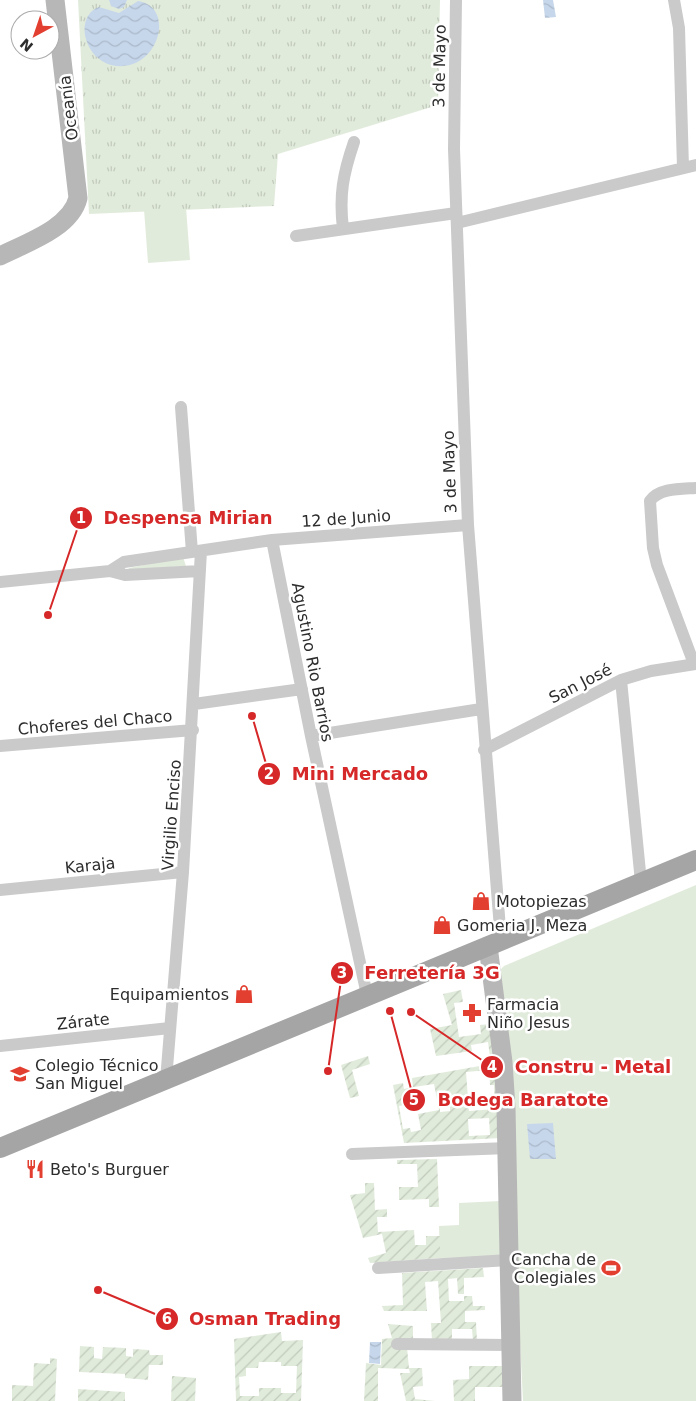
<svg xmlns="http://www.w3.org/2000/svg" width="696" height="1401" viewBox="0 0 696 1401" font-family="'DejaVu Sans',sans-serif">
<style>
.grass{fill:#e1ebdb}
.park{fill:url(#park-tufts)}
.garden{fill:url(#garden-furrows);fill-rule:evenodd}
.water{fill:url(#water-waves)}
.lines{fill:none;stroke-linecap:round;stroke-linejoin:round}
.street{stroke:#cacaca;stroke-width:12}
.secondary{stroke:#b7b7b7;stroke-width:19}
.primary{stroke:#a5a5a5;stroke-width:20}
.labels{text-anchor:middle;stroke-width:5;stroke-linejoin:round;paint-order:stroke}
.street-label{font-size:16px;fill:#2d2d2d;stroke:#fff}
.poi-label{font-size:16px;fill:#2d2d2d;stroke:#fff;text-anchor:start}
.leader{fill:none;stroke:#d62828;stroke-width:2}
.callout-dot{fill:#d62828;stroke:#fff;stroke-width:2}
.mark-label{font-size:15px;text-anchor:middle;font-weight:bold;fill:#fff}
.callout-label{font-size:18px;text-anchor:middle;font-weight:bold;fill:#d62828;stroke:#fff;stroke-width:5;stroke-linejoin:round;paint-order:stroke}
</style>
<defs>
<pattern id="park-tufts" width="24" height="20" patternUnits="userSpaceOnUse" patternTransform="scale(1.25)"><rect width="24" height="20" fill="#e1ebdb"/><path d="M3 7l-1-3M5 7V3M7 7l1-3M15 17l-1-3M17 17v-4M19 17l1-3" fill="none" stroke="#c1cabc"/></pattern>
<pattern id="garden-furrows" width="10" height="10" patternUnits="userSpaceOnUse" patternTransform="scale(1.25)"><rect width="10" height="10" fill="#e1ebdb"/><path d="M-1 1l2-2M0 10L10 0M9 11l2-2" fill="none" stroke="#c1cabc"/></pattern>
<pattern id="water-waves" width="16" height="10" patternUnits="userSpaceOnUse" patternTransform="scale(1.25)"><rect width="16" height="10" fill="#c7d7eb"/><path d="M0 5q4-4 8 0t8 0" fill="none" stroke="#abb9ca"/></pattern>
</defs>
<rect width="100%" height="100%" fill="#fff"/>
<path class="grass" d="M 185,194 L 190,260 L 148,263 L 143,196 Z
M 183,557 L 186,566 L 128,570 L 129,568 Z
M 696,885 L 696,1401 L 523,1401 L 501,969 L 504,966 Z
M 500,1201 L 502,1257 L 440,1258 L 439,1226 L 459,1225 L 459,1203 Z"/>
<path class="park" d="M 78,0 L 440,0 L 438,105 L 278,154 L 274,206 L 89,214 Z"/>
<path class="garden" d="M 461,990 L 463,1002 L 454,1003 L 459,1037 L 481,1034 L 480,1025 L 491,1024 L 501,1138 L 404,1143 L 393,1085 L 403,1083 L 404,1089 L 413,1087 L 412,1078 L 491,1064 L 488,1042 L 471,1045 L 472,1051 L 436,1056 L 430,1029 L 452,1025 L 443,994 ZM 489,1070 L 490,1085 L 494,1085 L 495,1109 L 469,1111 L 466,1072 ZM 434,1084 L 439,1110 L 418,1114 L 421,1130 L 411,1132 L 410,1128 L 403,1129 L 399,1106 L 416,1103 L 414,1087 ZM 440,1094 L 450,1094 L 450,1111 L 440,1112 ZM 489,1118 L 490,1135 L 469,1136 L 468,1119 Z
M 368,1056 L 370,1064 L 352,1070 L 359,1096 L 350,1098 L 341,1065 Z
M 437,1159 L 439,1207 L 429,1207 L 429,1199 L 399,1200 L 399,1187 L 418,1187 L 417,1164 L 397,1164 L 397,1160 Z
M 365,1183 L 374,1183 L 375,1210 L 387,1209 L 387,1217 L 377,1217 L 378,1232 L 414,1230 L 415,1245 L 426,1245 L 426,1236 L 440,1236 L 440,1258 L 370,1263 L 368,1258 L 386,1253 L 382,1234 L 363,1238 L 350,1195 L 365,1193 Z
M 483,1268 L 484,1277 L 464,1278 L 464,1294 L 458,1294 L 457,1278 L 448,1279 L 449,1301 L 464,1301 L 464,1296 L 472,1296 L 473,1306 L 485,1306 L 485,1310 L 465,1311 L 465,1322 L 476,1322 L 477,1341 L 473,1341 L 472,1329 L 452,1329 L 452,1341 L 432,1341 L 431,1323 L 441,1323 L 438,1281 L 425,1282 L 427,1311 L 384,1311 L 382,1306 L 403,1305 L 402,1273 Z
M 388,1324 L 413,1326 L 413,1340 L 407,1348 L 409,1368 L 422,1368 L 423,1386 L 413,1387 L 415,1399 L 435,1401 L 406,1401 L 400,1373 L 410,1373 L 409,1369 L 378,1368 L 378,1401 L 364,1401 L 366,1363 L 381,1365 L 382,1339 L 392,1338 Z
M 281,1332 L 282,1341 L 303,1340 L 301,1401 L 236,1401 L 234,1339 ZM 259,1362 L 281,1362 L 281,1366 L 297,1366 L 296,1393 L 281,1393 L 281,1388 L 259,1388 L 259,1396 L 240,1396 L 239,1377 L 246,1376 L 246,1368 L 258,1368 Z
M 80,1346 L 94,1347 L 94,1358 L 102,1359 L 103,1347 L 126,1348 L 126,1356 L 133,1357 L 133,1349 L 149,1350 L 150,1355 L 163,1355 L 163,1365 L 149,1365 L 148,1380 L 125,1378 L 125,1374 L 79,1372 Z
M 50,1358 L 57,1359 L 55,1401 L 12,1401 L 12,1385 L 33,1386 L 34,1363 L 50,1364 Z
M 469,1366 L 506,1366 L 506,1387 L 475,1387 L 475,1401 L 454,1401 L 453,1380 L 469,1379 Z
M 172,1376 L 196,1378 L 195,1401 L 171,1401 Z
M 78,1389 L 125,1392 L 125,1401 L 78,1401 Z"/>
<path class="water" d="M 109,0 L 127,0 L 124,7 L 119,9 L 111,6 Z
M 543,0 L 553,0 L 556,17 L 545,18 Z
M 138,1 C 178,7 157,76 111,65 C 99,62 89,51 86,39 C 82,27 86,11 99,7 L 119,13 Z
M 553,1123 L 556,1159 L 530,1159 L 527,1124 Z
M 370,1342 L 381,1342 L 380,1364 L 369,1363 Z"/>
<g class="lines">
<path class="street" d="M 456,0 L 454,149 L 468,525 L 501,941
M 674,0 L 679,28 L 683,168
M 457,223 L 696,165
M 343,229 C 339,195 343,174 354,142
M 296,236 L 456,213
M 181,407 L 192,552
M 272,540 L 311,736 L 367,995
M 110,571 L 124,562 L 272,540 L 468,525
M 0,582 L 110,571 L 125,575 L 200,571
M 694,664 L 657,565 L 653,548 L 650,501 C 659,488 681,489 696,488
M 621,680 L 641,882
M 194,704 L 302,689
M 311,736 L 481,709
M 0,746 L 193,730
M 484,750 L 621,680 L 651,671 L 696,664
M 0,890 L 183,872
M 0,1046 L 170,1028
M 166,1080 L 183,872 L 201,551
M 352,1154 L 508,1148
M 378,1268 L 509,1260
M 397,1344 L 513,1345"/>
<path class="secondary" d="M 0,256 C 26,243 71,228 78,198 L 55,0
M 488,946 L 503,1062 L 506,1108 L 512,1401"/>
<path class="primary" d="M 0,1148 L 696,860"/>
</g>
<defs>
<g id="shop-bare" transform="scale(1.5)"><path d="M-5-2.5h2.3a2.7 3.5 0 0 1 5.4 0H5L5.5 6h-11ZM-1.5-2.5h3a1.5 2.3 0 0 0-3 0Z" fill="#e33f30" stroke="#fff" stroke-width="2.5" paint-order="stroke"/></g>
<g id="pharmacy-bare" transform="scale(1.5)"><path d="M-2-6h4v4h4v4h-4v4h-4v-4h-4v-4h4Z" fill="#e33f30" stroke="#fff" stroke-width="2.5" paint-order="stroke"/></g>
<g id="school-bare" transform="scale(1.5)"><path d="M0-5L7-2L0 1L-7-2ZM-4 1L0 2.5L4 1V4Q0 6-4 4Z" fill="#e33f30" stroke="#fff" stroke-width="2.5" paint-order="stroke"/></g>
<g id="restaurant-bare" transform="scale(1.5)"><path d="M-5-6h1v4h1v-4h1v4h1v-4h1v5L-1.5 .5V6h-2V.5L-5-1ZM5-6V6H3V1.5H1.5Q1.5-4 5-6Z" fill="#e33f30" stroke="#fff" stroke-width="2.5" paint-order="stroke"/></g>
<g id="stadium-bare" transform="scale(1.5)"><path d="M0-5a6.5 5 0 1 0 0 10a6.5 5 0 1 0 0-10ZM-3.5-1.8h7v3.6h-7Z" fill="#e33f30" stroke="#fff" stroke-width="2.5" paint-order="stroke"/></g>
</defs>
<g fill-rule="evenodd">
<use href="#shop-bare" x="481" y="901"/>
<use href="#shop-bare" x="442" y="925"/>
<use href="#shop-bare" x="244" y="994"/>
<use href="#pharmacy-bare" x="472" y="1013"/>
<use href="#school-bare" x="20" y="1074"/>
<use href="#restaurant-bare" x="35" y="1169"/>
<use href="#stadium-bare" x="611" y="1268"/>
</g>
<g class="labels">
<g class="street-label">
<text transform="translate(439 66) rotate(-89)" y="6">3 de Mayo</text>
<text transform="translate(68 108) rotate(-97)" y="6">Oceanía</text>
<text transform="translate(449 472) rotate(-92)" y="6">3 de Mayo</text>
<text transform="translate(346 518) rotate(-4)" y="6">12 de Junio</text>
<text transform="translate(313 662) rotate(79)" y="6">Agustino Rio Barrios</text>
<text transform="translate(580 683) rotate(-27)" y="6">San José</text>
<text transform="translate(95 722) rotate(-5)" y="6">Choferes del Chaco</text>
<text transform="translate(171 815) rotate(-86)" y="6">Virgilio Enciso</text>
<text transform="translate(90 865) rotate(-6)" y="6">Karaja</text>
<text transform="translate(83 1021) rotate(-6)" y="6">Zárate</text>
</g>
<g class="poi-label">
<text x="496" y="907">Motopiezas</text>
<text x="457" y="931">Gomeria J. Meza</text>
<text x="229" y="1000" text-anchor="end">Equipamientos</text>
<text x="487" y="1010">Farmacia<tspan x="487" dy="18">Niño Jesus</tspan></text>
<text x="35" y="1071">Colegio Técnico<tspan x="35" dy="18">San Miguel</tspan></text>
<text x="50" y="1175">Beto's Burguer</text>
<text x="596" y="1265" text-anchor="end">Cancha de<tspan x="596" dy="18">Colegiales</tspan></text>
</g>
</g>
<path class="leader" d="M48 615L81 518M252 716L269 774M328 1071L342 973M411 1012L492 1067M390 1011L414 1100M98 1290L167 1319"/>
<g class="callout-dot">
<circle cx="48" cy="615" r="5"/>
<circle cx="252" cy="716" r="5"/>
<circle cx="328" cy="1071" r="5"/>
<circle cx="411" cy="1012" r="5"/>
<circle cx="390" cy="1011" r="5"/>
<circle cx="98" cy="1290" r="5"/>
<circle cx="81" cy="518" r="12"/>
<circle cx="269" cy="774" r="12"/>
<circle cx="342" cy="973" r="12"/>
<circle cx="492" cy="1067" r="12"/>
<circle cx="414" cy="1100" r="12"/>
<circle cx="167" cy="1319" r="12"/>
</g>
<g class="mark-label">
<text x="81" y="523">1</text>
<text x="269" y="779">2</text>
<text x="342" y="978">3</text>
<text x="492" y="1072">4</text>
<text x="414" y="1105">5</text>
<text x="167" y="1324">6</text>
</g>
<g class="callout-label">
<text x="188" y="524">Despensa Mirian</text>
<text x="360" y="780">Mini Mercado</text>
<text x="432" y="979">Ferretería 3G</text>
<text x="593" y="1073">Constru - Metal</text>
<text x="523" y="1106">Bodega Baratote</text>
<text x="265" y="1325">Osman Trading</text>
</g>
<g transform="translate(35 35) rotate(220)"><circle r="24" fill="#ffffff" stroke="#ababab"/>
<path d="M0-4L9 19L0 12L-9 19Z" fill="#e33f30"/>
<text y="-8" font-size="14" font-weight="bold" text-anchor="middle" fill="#2d2d2d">N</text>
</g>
</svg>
